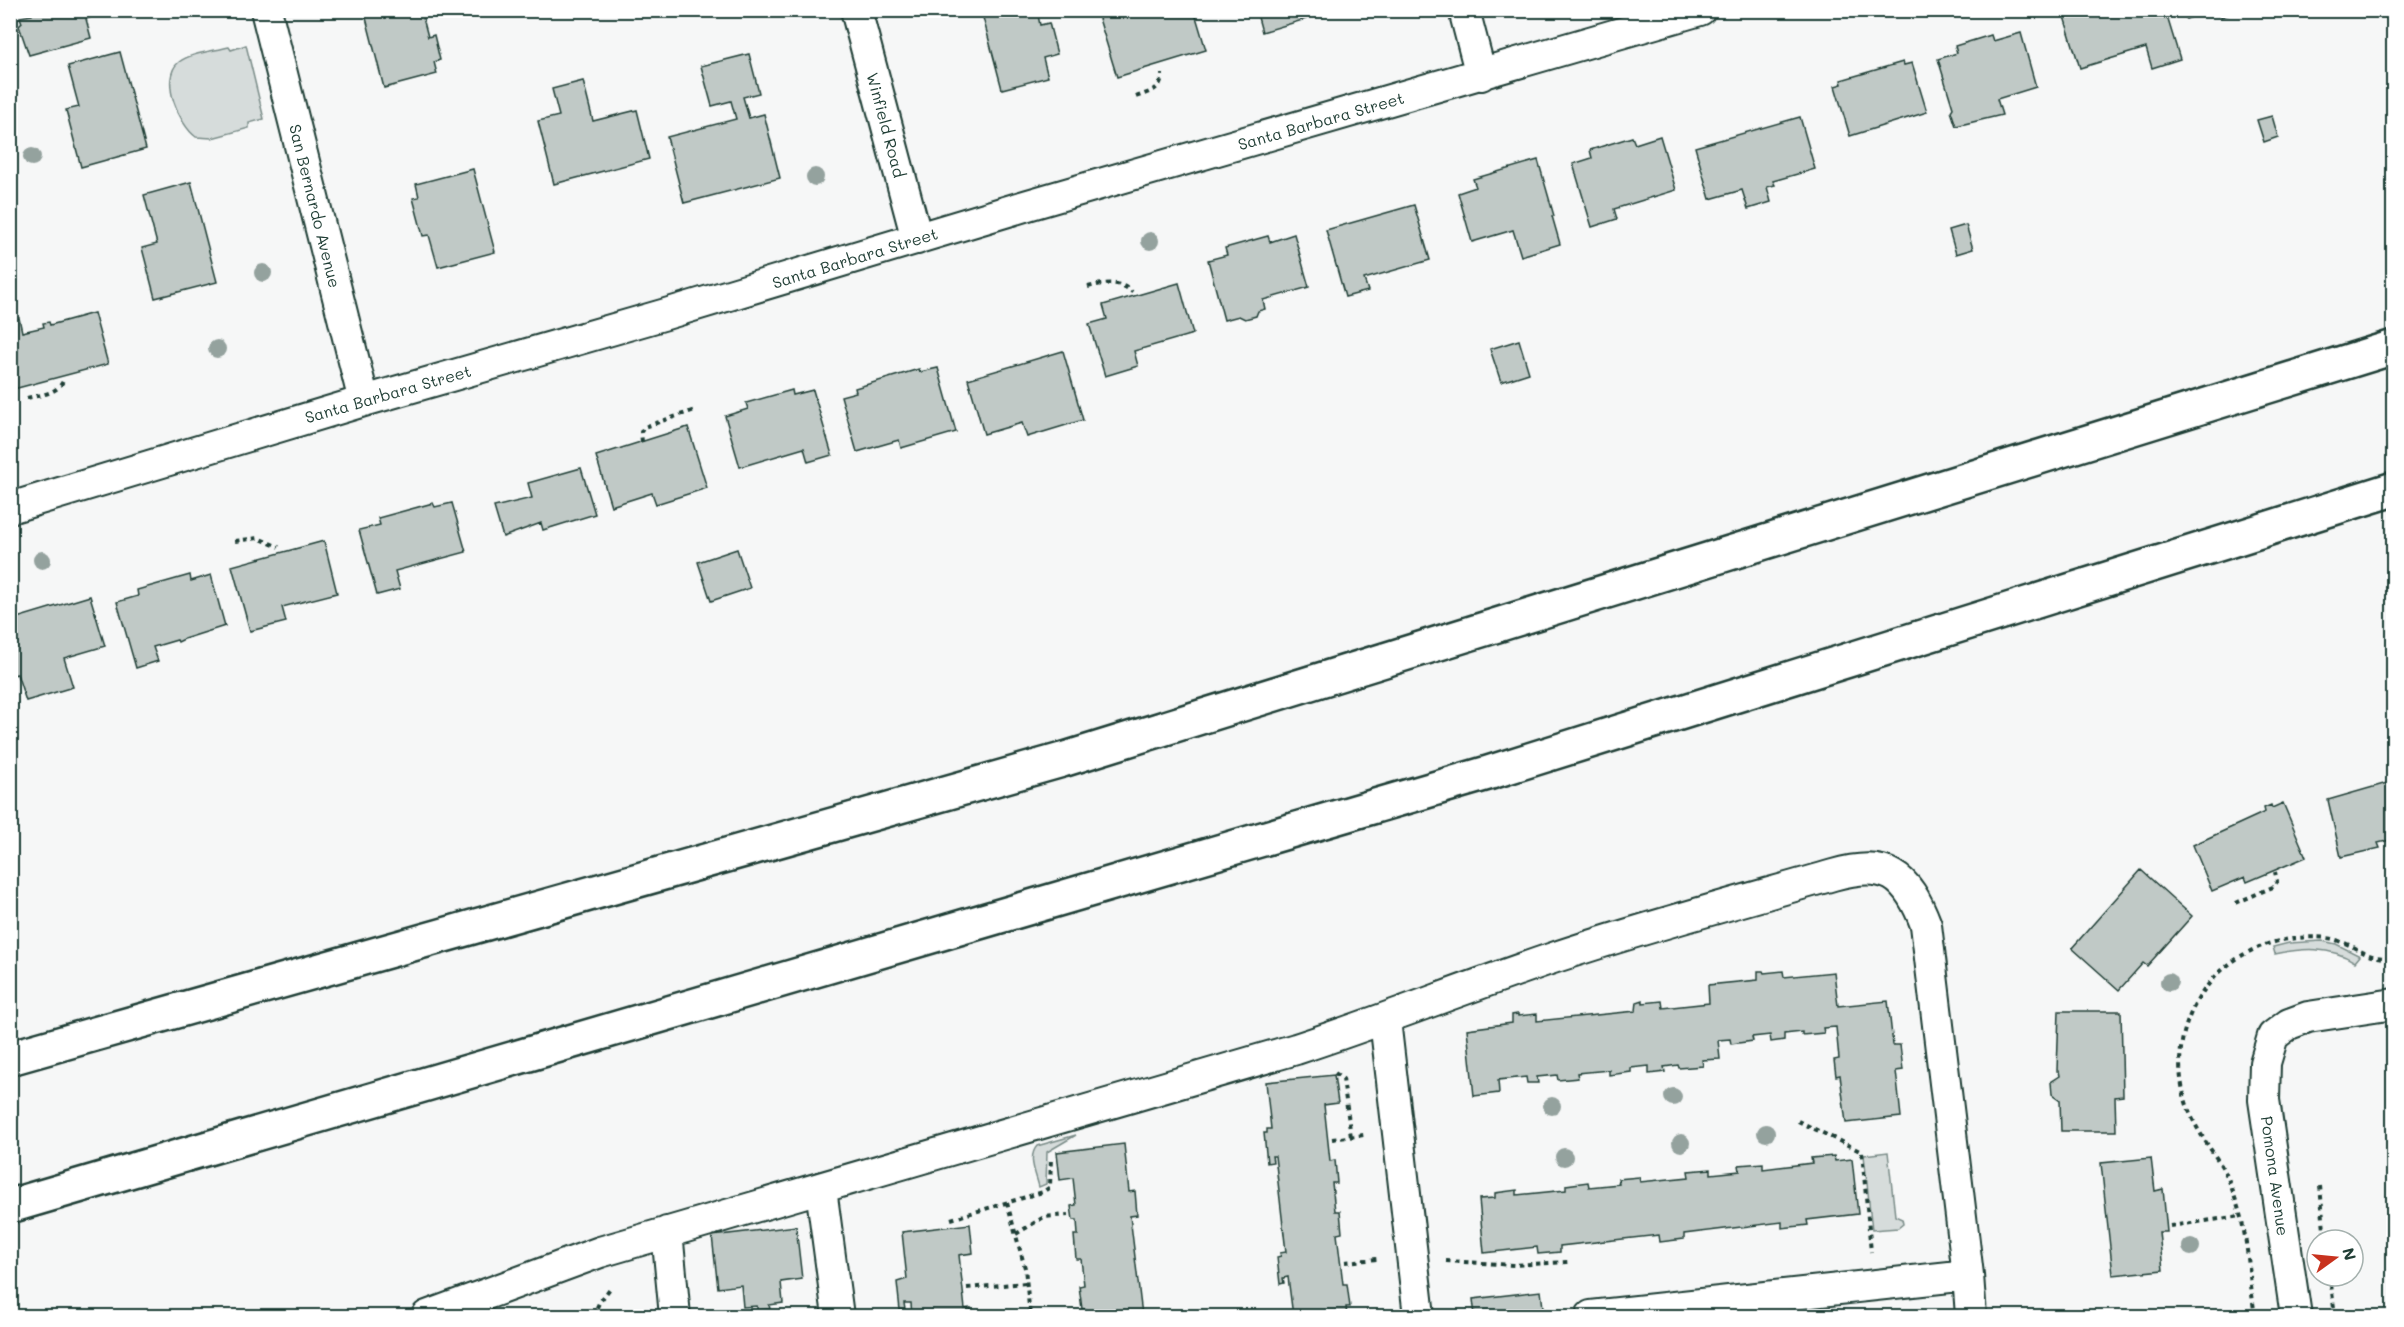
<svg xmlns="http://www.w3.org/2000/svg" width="2404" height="1327" viewBox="0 0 2404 1327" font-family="Mali,sans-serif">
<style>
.green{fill:#d6dcdb;stroke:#7a8c88;stroke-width:1.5}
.building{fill:#c0c9c6;stroke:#1f3d34;stroke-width:1.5}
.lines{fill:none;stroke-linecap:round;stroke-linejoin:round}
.street-casing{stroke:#1f3d34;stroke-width:34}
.highway-casing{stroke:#1f3d34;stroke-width:38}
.path{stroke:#1f3d34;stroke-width:4;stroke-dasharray:4.5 4.5;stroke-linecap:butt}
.street{stroke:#fff;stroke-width:30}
.highway{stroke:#fff;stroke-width:33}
.tree{fill:#94a29e}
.labels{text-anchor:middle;stroke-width:4.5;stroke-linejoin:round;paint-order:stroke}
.street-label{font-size:16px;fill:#1f3d34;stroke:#fff}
</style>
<rect width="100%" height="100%" fill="#f6f7f7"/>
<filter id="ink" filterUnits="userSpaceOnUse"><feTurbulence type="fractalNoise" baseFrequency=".0167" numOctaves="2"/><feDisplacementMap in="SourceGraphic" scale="12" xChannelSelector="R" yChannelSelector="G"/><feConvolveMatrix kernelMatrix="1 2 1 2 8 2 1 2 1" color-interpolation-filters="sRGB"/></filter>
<g filter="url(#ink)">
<path class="green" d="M 246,45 L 264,119 L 249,123 L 249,128 L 212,138 L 196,137 C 179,125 159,78 179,62 C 191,53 214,51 229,47 L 231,50 Z
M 2322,941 L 2336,944 L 2360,956 L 2355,962 C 2330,946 2302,948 2275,954 L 2273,947 L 2289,943 Z
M 1076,1135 L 1047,1152 L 1046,1184 L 1039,1187 C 1036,1174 1027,1157 1037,1146 Z
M 1888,1152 L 1895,1216 L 1902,1219 L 1903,1224 L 1898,1228 L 1872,1230 L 1864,1155 Z"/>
<path class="building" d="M 31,10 L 91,10 L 92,17 L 86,19 L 91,38 L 29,55 L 19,26 L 22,23 L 20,17 L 32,15 Z
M 364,10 L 421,10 L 428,37 L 434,35 L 440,60 L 434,62 L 437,74 L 384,88 Z
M 981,10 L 1033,10 L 1035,16 L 1038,15 L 1040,25 L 1049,23 L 1057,54 L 1043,58 L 1048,77 L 1002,89 Z
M 1104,10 L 1141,10 L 1142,14 L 1154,10 L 1194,10 L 1206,50 L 1117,77 L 1097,12 Z
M 1256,10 L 1323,10 L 1305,16 L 1306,19 L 1262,32 Z
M 2062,10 L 2165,10 L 2180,59 L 2152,68 L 2146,48 L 2080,68 Z
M 2183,10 L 2214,10 L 2186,19 Z
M 2219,10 L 2243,10 L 2221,17 Z
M 2021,33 L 2036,87 L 1997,99 L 2002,115 L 1956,126 L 1951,111 L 1953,108 L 1938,59 L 1957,53 L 1955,46 L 1991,35 L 1993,41 Z
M 120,52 L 146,149 L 81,167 L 66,110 L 79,107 L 68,66 Z
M 749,54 L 759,93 L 743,97 L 749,118 L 764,114 L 780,178 L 684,203 L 667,137 L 736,119 L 731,101 L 712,106 L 701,66 Z
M 1903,62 L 1904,65 L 1912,63 L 1927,112 L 1850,136 L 1835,86 L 1842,84 L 1841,80 Z
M 583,81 L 593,121 L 637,110 L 649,159 L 554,184 L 538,121 L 559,116 L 552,89 Z
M 2272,116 L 2278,137 L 2264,142 L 2257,120 Z
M 1800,117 L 1815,169 L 1773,181 L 1775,185 L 1767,187 L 1771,202 L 1748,209 L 1742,190 L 1710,199 L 1695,147 Z
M 1660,136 L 1676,190 L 1614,209 L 1617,219 L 1592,227 L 1573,164 L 1592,158 L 1590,150 L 1632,137 L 1635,144 Z
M 1538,160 L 1554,216 L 1552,216 L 1560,244 L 1521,256 L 1513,230 L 1472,242 L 1458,193 L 1476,187 L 1473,179 Z
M 473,169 L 495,252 L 438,267 L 429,235 L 423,236 L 413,198 L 419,197 L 416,184 Z
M 191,182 L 217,282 L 155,298 L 142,248 L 157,244 L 144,195 Z
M 1414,205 L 1430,260 L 1364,279 L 1368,291 L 1345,297 L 1326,230 Z
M 1966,225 L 1973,249 L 1956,254 L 1949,230 Z
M 1294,234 L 1309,287 L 1263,300 L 1265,309 L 1258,311 L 1256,316 L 1245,319 L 1239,316 L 1224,320 L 1208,260 L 1227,255 L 1225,248 L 1268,236 L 1270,242 Z
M 1179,283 L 1193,334 L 1134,351 L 1138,366 L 1105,376 L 1089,324 L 1107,319 L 1103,305 Z
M 94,313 L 108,364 L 10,390 L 10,320 L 19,318 L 22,332 L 44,327 L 43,323 L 49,322 L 50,325 Z
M 1519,340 L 1529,373 L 1501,382 L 1490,349 Z
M 1063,351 L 1083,420 L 1027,437 L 1022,423 L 984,434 L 968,379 Z
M 938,368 L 956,432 L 901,448 L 899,440 L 857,452 L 841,396 L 856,392 L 855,388 L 919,369 L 920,372 Z
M 792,390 L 793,395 L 813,390 L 832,455 L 808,462 L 804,448 L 740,467 L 725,416 L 748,409 L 746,403 Z
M 688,427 L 707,488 L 656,504 L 652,493 L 611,506 L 596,456 Z
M 581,468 L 595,514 L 543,530 L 541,523 L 503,537 L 494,507 L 532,498 L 528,483 Z
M 433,503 L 435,507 L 452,503 L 466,552 L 395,571 L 400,589 L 377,595 L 359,530 L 380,525 L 378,518 Z
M 324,541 L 337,593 L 282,607 L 286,622 L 250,631 L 232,566 Z
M 737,549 L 750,588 L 711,601 L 698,562 Z
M 190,575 L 191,581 L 211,575 L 225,626 L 184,639 L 178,642 L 177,640 L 153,647 L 158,661 L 136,668 L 117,602 L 138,596 L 137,590 Z
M 90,596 L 105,646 L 64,658 L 73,687 L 26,701 L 17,674 L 10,676 L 10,620 Z
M 2394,781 L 2394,839 L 2378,843 L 2380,848 L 2341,857 L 2328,800 Z
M 2283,803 L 2306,857 L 2247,882 L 2245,877 L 2212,891 L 2193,845 L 2265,812 L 2264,808 L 2271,805 L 2272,808 Z
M 2141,870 L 2192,916 L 2147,966 L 2143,963 L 2119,990 L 2072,948 Z
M 1758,971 L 1763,971 L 1764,973 L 1783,971 L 1784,977 L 1834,972 L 1838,1006 L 1888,1001 L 1893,1045 L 1900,1045 L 1903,1070 L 1896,1071 L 1901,1117 L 1846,1123 L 1840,1075 L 1836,1076 L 1834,1060 L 1839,1059 L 1836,1027 L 1823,1028 L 1824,1033 L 1802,1035 L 1802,1032 L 1784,1034 L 1784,1040 L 1771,1042 L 1770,1035 L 1752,1037 L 1753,1041 L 1731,1044 L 1730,1039 L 1718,1040 L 1720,1059 L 1702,1060 L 1703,1066 L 1679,1068 L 1678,1065 L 1664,1067 L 1665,1072 L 1649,1074 L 1649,1066 L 1631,1068 L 1631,1072 L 1609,1075 L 1609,1070 L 1577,1073 L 1578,1078 L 1558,1080 L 1557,1075 L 1537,1077 L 1538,1083 L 1527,1083 L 1526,1077 L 1498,1080 L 1499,1093 L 1474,1096 L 1467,1029 L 1512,1023 L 1512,1015 L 1518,1014 L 1518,1016 L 1537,1014 L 1537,1021 L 1636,1011 L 1637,1002 L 1643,1000 L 1643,1003 L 1662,1001 L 1663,1008 L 1709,1003 L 1708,985 L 1758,980 Z
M 2059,1011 L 2121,1011 L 2123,1096 L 2115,1097 L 2116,1131 L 2061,1131 L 2060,1100 L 2052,1094 L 2051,1082 L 2060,1076 L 2059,1071 L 2057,1071 Z
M 1334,1075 L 1338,1103 L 1324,1105 L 1330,1161 L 1335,1160 L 1337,1183 L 1332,1183 L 1335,1211 L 1340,1211 L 1342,1233 L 1337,1234 L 1343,1284 L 1347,1284 L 1350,1307 L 1346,1307 L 1347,1316 L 1293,1316 L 1288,1277 L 1283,1278 L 1284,1283 L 1280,1284 L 1277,1257 L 1281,1256 L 1280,1253 L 1286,1252 L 1275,1156 L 1272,1156 L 1273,1162 L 1267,1163 L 1264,1133 L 1267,1133 L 1267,1129 L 1271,1129 L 1266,1082 Z
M 1124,1144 L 1129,1192 L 1135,1191 L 1137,1215 L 1130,1216 L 1142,1315 L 1149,1314 L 1149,1316 L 1087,1316 L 1086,1309 L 1082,1309 L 1079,1286 L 1084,1285 L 1081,1259 L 1076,1259 L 1074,1235 L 1078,1235 L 1077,1220 L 1073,1220 L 1071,1206 L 1076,1205 L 1073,1178 L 1060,1180 L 1057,1152 Z
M 1834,1156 L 1835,1161 L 1852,1159 L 1858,1214 L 1807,1220 L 1808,1225 L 1782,1228 L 1782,1222 L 1684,1234 L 1684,1239 L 1660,1242 L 1659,1235 L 1560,1246 L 1560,1252 L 1538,1254 L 1537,1247 L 1484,1253 L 1479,1199 L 1495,1198 L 1495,1193 L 1517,1190 L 1517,1195 L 1566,1190 L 1566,1185 L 1588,1182 L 1589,1187 L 1619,1184 L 1618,1179 L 1639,1177 L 1640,1182 L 1689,1177 L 1688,1171 L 1711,1169 L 1711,1174 L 1740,1171 L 1739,1165 L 1763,1163 L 1763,1169 L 1812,1163 L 1811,1158 Z
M 2151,1158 L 2155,1191 L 2163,1189 L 2167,1232 L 2159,1232 L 2163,1270 L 2113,1275 L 2101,1163 Z
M 970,1224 L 973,1253 L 959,1255 L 965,1309 L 971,1308 L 971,1316 L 912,1316 L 911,1303 L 904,1303 L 905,1310 L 900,1310 L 897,1282 L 907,1279 L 902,1232 Z
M 796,1226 L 802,1279 L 781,1282 L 783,1303 L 769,1305 L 770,1309 L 757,1310 L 757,1306 L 743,1307 L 741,1285 L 718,1288 L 712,1236 Z
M 1541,1291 L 1544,1316 L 1475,1316 L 1473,1299 Z"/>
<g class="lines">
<g class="street-casing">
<path id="street" d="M 266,10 L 364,401
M 856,10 L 917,239
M 1464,10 L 1481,75
M 10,508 L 364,401 L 666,314 L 1028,205 L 1700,10
M 1385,1020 L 1419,1316
M 821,1189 L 838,1316
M 667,1232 L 675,1316
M 427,1316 L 600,1252 L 1296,1049 C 1382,1021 1467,987 1553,958 C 1645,927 1739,902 1833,875 C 1886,860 1907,874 1926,925 L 1968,1275 L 1971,1316
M 1591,1316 L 1968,1275
M 2296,1316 L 2264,1100 L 2265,1063 L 2273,1036 L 2289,1024 L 2308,1017 L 2394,1004"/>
</g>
<g class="highway-casing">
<path id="highway" d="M 10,1058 L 1062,760 L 2394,347
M 10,1206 L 1488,773 L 2394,489"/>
</g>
<path class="path" d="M 1136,97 C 1149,92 1162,90 1162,74
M 1088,287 C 1104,283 1119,280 1132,292
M 27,398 C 40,395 57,394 63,381
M 642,442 L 641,432 L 644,427 L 695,410
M 235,541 L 258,538 L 279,547
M 2236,903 L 2275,886 L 2277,881 L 2275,872
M 1335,1073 L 1343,1079 L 1351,1137
M 1798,1121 L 1862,1152 L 1871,1252
M 1332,1139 L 1364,1135
M 2320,1186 L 2325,1240
M 1007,1203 L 1025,1268 L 1030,1316
M 951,1219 L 1043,1192 L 1050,1187 L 1051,1157
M 2170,1226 L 2241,1216
M 1016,1234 L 1044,1217 L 1068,1215
M 1446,1261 L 1515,1265 L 1569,1262
M 1345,1262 L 1377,1259
M 2330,1276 L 2335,1316
M 967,1288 L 1026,1283
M 593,1316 L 599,1303 L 611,1287
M 2255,1316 C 2249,1280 2249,1240 2237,1204 C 2233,1192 2229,1178 2222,1167 C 2210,1147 2196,1130 2188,1108 C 2159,1028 2213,945 2298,938 C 2311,937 2327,936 2339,941 C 2363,949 2364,959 2394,958"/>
<use href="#street" class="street"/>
<use href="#highway" class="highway"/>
</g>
<g class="tree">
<circle cx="32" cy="157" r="9"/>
<circle cx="815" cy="177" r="9"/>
<circle cx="1150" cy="241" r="9"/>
<circle cx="263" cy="273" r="9"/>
<circle cx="217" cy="349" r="9"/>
<circle cx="42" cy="560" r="9"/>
<circle cx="2169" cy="982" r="9"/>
<circle cx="1673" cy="1097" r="9"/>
<circle cx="1552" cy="1106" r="9"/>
<circle cx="1766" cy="1133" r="9"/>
<circle cx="1681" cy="1143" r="9"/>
<circle cx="1564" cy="1157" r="9"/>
<circle cx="2191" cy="1247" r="9"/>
</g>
</g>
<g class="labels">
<g class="street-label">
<text transform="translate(1321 121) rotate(-16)" y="6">Santa Barbara Street</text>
<text transform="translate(886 125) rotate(75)" y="6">Winfield Road</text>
<text transform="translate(315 206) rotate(76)" y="6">San Bernardo Avenue</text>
<text transform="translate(855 258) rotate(-17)" y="6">Santa Barbara Street</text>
<text transform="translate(388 394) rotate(-16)" y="6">Santa Barbara Street</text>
<text transform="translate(2275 1176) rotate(82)" y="6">Pomona Avenue</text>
</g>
</g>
<rect width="2404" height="1327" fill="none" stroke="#fff" stroke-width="36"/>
<rect x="18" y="18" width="2368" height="1291" fill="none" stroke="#1f3d34" stroke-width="2" filter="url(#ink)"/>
<g transform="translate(2335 1258) rotate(75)"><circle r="28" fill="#ffffff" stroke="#a5b1ae" stroke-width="1.5"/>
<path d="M0-4.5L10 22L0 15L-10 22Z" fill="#c8321e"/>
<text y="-9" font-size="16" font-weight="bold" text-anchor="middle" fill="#1f3d34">N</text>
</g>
</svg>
